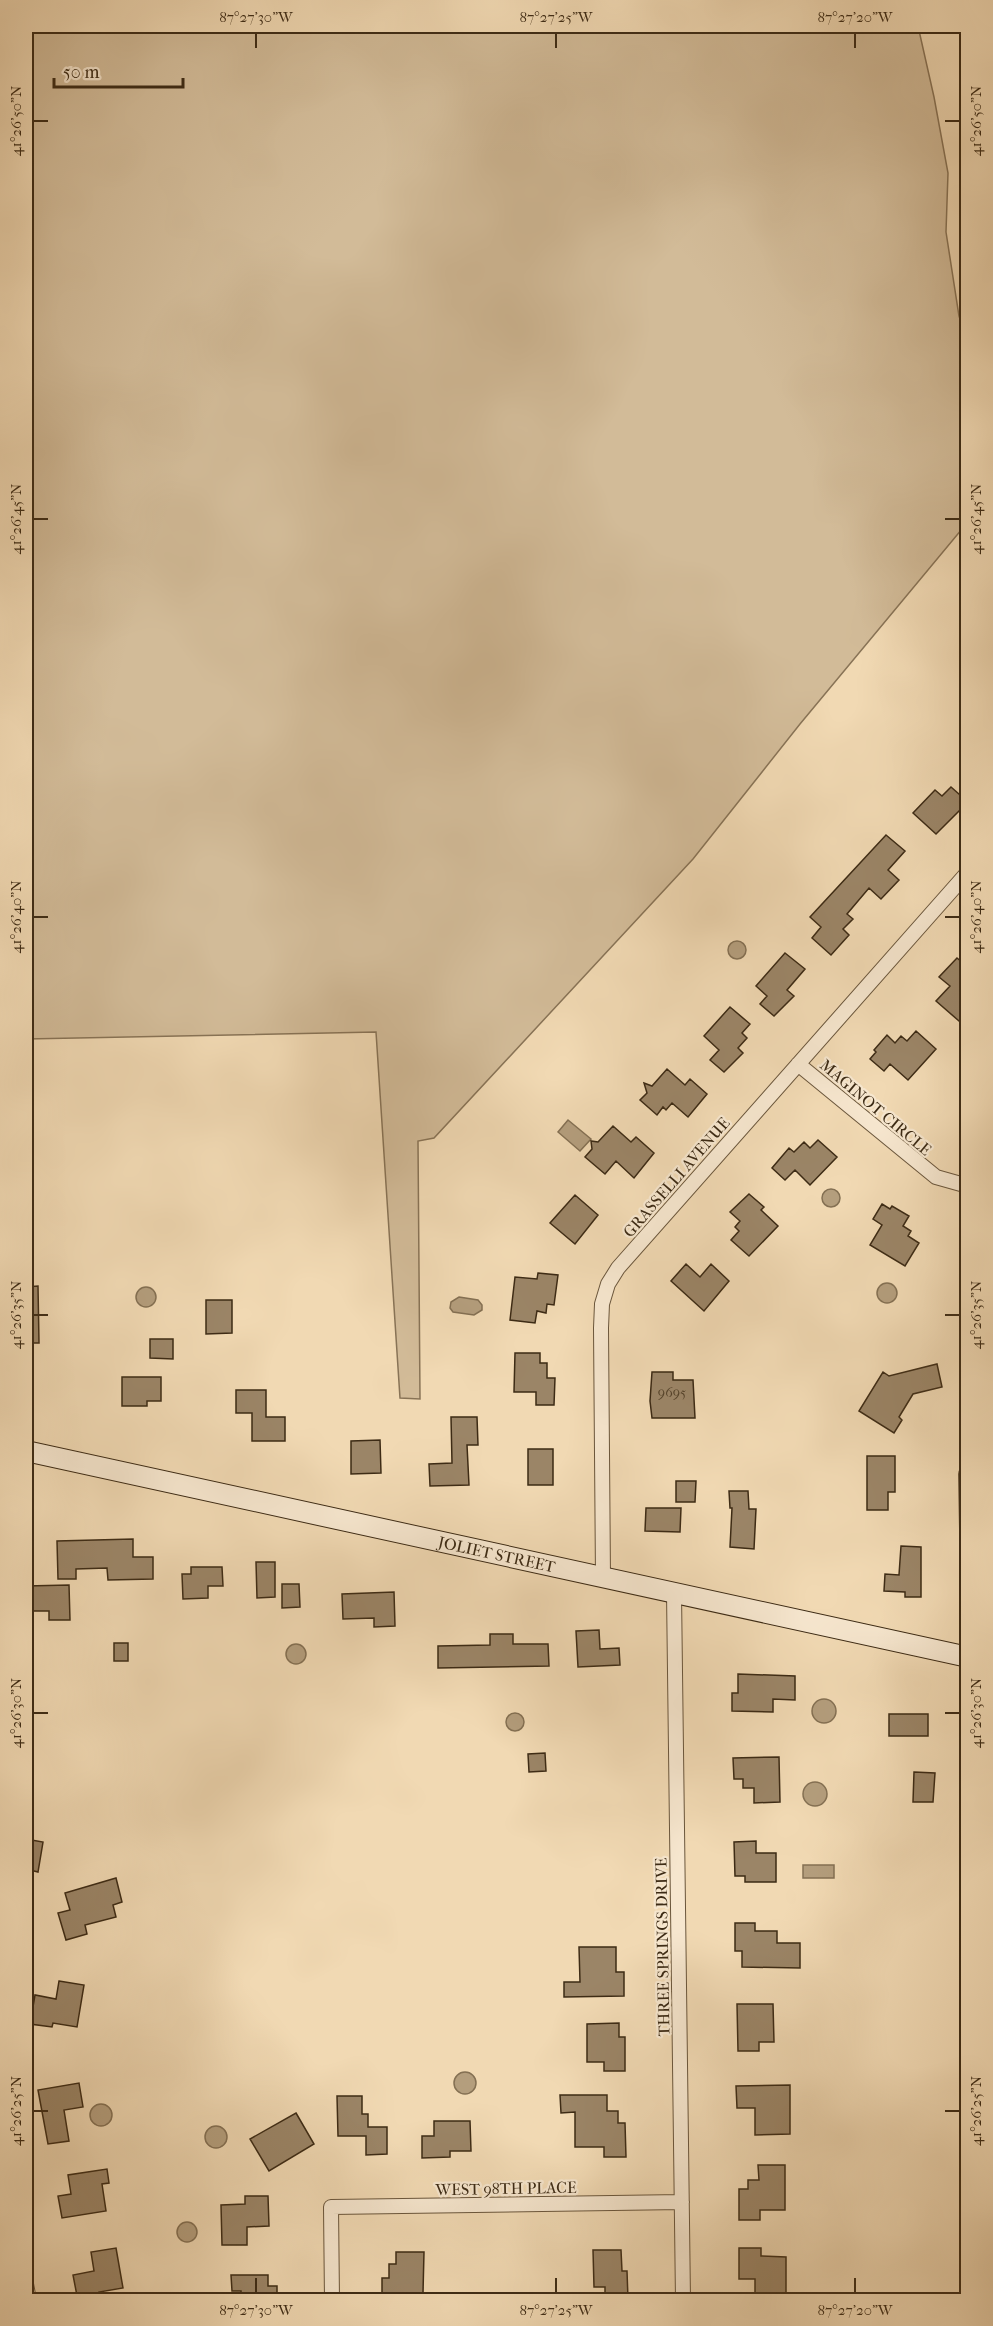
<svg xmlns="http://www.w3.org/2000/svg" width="993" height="2326" viewBox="0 0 993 2326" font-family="'IM FELL French Canon',serif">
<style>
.green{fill:#d2bb98;stroke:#887356;stroke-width:1.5}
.water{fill:#b49e7d;stroke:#847053;stroke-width:1.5}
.building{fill:#9b8567;stroke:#3d2b15;stroke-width:1.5}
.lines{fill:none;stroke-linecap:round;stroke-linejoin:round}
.street-casing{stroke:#6a563c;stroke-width:16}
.secondary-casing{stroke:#3d2b15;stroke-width:22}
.street{stroke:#f6e6ce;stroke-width:14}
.secondary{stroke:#f6e6ce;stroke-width:20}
.ticks{fill:none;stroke:#3d2b15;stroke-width:2}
.labels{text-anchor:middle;stroke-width:4.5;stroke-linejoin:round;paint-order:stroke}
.number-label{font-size:14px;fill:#54422a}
.street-label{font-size:16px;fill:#3d2b15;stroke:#f6e6ce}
.neatline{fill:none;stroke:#3d2b15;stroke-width:2}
.ticks-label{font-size:15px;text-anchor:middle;fill:#3d2b15}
</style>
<rect width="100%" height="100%" fill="#f1d9b3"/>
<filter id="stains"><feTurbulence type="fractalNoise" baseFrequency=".00333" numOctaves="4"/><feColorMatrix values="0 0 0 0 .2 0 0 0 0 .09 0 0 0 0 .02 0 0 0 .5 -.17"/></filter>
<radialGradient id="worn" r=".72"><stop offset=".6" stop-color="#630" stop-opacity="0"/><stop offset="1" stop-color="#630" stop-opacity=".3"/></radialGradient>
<path class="green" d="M 26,26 L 918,26 L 934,97 L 948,173 L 946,232 L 959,316 L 967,339 L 967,523 L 800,724 L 693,859 L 434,1138 L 418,1141 L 420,1399 L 400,1398 L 376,1032 L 26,1039 Z"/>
<path class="water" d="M728 950a9 9 0 1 1 18 0a9 9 0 1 1-18 0Z
M 568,1120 L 591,1139 L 580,1151 L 558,1132 Z
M822 1198a9 9 0 1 1 18 0a9 9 0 1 1-18 0Z
M877 1293a10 10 0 1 1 20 0a10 10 0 1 1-20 0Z
M136 1297a10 10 0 1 1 20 0a10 10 0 1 1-20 0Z
M 459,1297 L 478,1300 L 482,1305 L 482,1310 L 474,1315 L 453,1312 L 450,1308 L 451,1302 Z
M286 1654a10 10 0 1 1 20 0a10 10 0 1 1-20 0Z
M812 1711a12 12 0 1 1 24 0a12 12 0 1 1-24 0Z
M506 1722a9 9 0 1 1 18 0a9 9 0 1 1-18 0Z
M803 1794a12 12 0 1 1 24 0a12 12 0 1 1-24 0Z
M 803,1865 L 834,1865 L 834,1878 L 803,1878 Z
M454 2083a11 11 0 1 1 22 0a11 11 0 1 1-22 0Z
M90 2115a11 11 0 1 1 22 0a11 11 0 1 1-22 0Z
M205 2137a11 11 0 1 1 22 0a11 11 0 1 1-22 0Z
M177 2232a10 10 0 1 1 20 0a10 10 0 1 1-20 0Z"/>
<path class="building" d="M 951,787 L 968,802 L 936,834 L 913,813 L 935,790 L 942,796 Z
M 886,835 L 905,851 L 888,870 L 899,880 L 881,899 L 869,888 L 847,914 L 853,919 L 843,929 L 849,935 L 831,955 L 812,938 L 821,927 L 810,917 Z
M 785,953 L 805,969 L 787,990 L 794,996 L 774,1016 L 760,1004 L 767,996 L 756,986 Z
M 957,958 L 968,967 L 968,1011 L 959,1021 L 936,1001 L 950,986 L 939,977 Z
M 730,1007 L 750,1024 L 742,1033 L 747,1038 L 738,1048 L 743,1053 L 724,1072 L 710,1060 L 719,1050 L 704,1036 Z
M 916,1031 L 936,1049 L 908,1080 L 890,1064 L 884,1071 L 870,1059 L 876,1052 L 874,1050 L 887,1035 L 895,1043 L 901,1036 L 907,1041 Z
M 667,1069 L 685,1085 L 690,1079 L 707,1094 L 688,1117 L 672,1103 L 666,1110 L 663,1107 L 657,1115 L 640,1100 L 647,1093 L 644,1083 L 652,1086 Z
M 613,1126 L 631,1142 L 636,1137 L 654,1153 L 634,1178 L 616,1161 L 605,1174 L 585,1157 L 592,1149 L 591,1141 L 598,1142 Z
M 818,1140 L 837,1157 L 810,1185 L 795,1170 L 785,1180 L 772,1168 L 789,1148 L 794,1152 L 804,1142 L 810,1148 Z
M 749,1194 L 764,1207 L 761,1210 L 778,1226 L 749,1256 L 731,1240 L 739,1231 L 735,1227 L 740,1221 L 730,1212 Z
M 575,1195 L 598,1215 L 575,1244 L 550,1223 Z
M 882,1204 L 890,1209 L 892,1206 L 909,1216 L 903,1226 L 911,1231 L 908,1236 L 919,1243 L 905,1266 L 870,1245 L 882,1225 L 873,1219 Z
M 686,1264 L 700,1277 L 711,1264 L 729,1281 L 704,1311 L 671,1281 Z
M 538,1273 L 558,1275 L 554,1305 L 547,1304 L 546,1313 L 537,1311 L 535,1323 L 510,1320 L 515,1277 L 537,1279 Z
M 38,1286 L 39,1343 L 26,1343 L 26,1287 Z
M 206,1300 L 232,1300 L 232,1333 L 206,1334 Z
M 150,1339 L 173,1339 L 173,1359 L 150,1358 Z
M 515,1353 L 540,1353 L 540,1363 L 547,1363 L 547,1378 L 555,1378 L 554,1405 L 536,1405 L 536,1392 L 514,1392 Z
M 937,1364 L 942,1387 L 913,1394 L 899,1417 L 902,1420 L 894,1433 L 859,1411 L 883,1372 L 889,1376 Z
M 652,1372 L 673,1372 L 673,1380 L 693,1380 L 695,1418 L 652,1418 L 650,1401 Z
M 122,1377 L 161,1377 L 161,1401 L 147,1401 L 147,1406 L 122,1406 Z
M 236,1390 L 266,1390 L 266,1417 L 285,1417 L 285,1441 L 252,1441 L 252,1413 L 236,1413 Z
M 451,1417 L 477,1417 L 478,1445 L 467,1445 L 469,1485 L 430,1486 L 429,1464 L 452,1463 Z
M 380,1440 L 381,1473 L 351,1474 L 351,1441 Z
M 528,1449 L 553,1449 L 553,1485 L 528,1485 Z
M 867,1456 L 895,1456 L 895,1492 L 888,1492 L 888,1510 L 867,1510 Z
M 676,1481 L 696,1481 L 695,1502 L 676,1502 Z
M 729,1491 L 748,1491 L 749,1509 L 756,1509 L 754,1549 L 730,1547 L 732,1508 L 730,1508 Z
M 646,1508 L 681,1508 L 680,1532 L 645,1531 Z
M 133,1539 L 133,1557 L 153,1557 L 153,1579 L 108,1580 L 107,1568 L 76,1569 L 76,1579 L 58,1579 L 57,1541 Z
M 901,1546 L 921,1547 L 921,1597 L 905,1597 L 905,1592 L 884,1591 L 885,1574 L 899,1575 Z
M 256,1562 L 275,1562 L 275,1597 L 257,1598 Z
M 191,1567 L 222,1567 L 223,1586 L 208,1586 L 208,1598 L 183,1599 L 182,1574 L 191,1574 Z
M 282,1584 L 299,1584 L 300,1607 L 282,1608 Z
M 69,1585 L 70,1620 L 49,1620 L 49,1611 L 26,1611 L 26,1586 Z
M 394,1592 L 395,1626 L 374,1627 L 374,1618 L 343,1619 L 342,1594 Z
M 599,1630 L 600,1649 L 619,1648 L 620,1665 L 578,1667 L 576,1631 Z
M 490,1634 L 513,1634 L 513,1644 L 548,1644 L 549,1666 L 438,1668 L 438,1646 L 490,1645 Z
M 114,1643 L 128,1643 L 128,1661 L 114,1661 Z
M 738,1674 L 795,1676 L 795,1700 L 773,1699 L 773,1712 L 732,1711 L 732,1693 L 738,1693 Z
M 889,1714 L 928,1714 L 928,1736 L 889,1736 Z
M 545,1753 L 546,1771 L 529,1772 L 528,1754 Z
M 779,1757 L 780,1802 L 754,1803 L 754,1788 L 743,1788 L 743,1779 L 734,1779 L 733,1758 Z
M 914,1772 L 935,1773 L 933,1802 L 913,1802 Z
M 26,1839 L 43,1842 L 38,1872 L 26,1869 Z
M 756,1841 L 756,1853 L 776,1853 L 776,1882 L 745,1882 L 745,1876 L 735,1876 L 734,1842 Z
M 116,1878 L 122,1902 L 113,1905 L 116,1917 L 85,1925 L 87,1934 L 66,1940 L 58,1913 L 70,1910 L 65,1893 Z
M 735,1923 L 755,1923 L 755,1931 L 777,1931 L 777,1943 L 800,1943 L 800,1968 L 742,1967 L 742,1951 L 735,1951 Z
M 579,1947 L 616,1947 L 616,1972 L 624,1972 L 624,1996 L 564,1997 L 564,1982 L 580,1982 Z
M 59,1981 L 84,1985 L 77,2027 L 53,2023 L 52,2027 L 30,2024 L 35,1995 L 56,1999 Z
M 737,2004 L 773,2004 L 774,2042 L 759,2042 L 759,2051 L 738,2051 Z
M 619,2023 L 619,2037 L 625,2037 L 625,2071 L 604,2071 L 604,2062 L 587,2062 L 587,2024 Z
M 79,2083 L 83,2107 L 64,2110 L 69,2141 L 48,2144 L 38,2090 Z
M 790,2085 L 790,2134 L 755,2135 L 755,2108 L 737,2108 L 736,2086 Z
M 560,2095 L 607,2095 L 607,2111 L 618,2111 L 618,2123 L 625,2123 L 626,2157 L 604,2157 L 604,2147 L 575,2147 L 575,2112 L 561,2113 Z
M 337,2096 L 362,2096 L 362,2114 L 368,2114 L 368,2127 L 387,2127 L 387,2154 L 366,2155 L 366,2136 L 338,2136 Z
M 296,2113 L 314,2144 L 269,2171 L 250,2139 Z
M 434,2121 L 470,2121 L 471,2151 L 450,2151 L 450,2157 L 422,2158 L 422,2136 L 434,2136 Z
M 758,2165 L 785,2165 L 785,2210 L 760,2210 L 760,2220 L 739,2220 L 739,2189 L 748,2189 L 748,2180 L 759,2180 Z
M 107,2169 L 109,2183 L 102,2184 L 106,2211 L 62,2218 L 58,2196 L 71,2194 L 68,2175 Z
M 245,2196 L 268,2196 L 269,2226 L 247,2227 L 247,2245 L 222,2245 L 221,2205 L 245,2204 Z
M 116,2248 L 123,2288 L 99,2292 L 101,2301 L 78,2301 L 73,2275 L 94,2271 L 91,2252 Z
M 739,2248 L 761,2248 L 761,2256 L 786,2257 L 786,2301 L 755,2301 L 755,2279 L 739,2279 Z
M 593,2250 L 621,2250 L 622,2271 L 627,2271 L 628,2299 L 605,2299 L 605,2287 L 594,2287 Z
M 396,2252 L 424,2252 L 423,2293 L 402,2293 L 402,2301 L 382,2301 L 382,2278 L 389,2278 L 389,2264 L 396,2264 Z
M 231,2275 L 268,2275 L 268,2286 L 277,2286 L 277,2301 L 241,2301 L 241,2291 L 232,2291 Z"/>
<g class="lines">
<g class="street-casing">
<path id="street" d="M 798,1064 L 936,1177 L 968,1186
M 966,1474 L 968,1584
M 603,1578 L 601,1328 L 602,1304 L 608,1284 L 618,1268 L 968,872
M 674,1593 L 683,2300
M 26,2284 L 29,2300
M 332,2300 L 331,2207 L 682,2202"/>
</g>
<g class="secondary-casing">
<g id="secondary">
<path id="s1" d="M 26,1451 L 968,1657"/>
</g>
</g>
<use href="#street" class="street"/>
<use href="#secondary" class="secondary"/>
</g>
<path class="ticks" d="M 256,33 L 256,48M 556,33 L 556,48M 855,33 L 855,48M 33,121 L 48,121M 945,121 L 960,121M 33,519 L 48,519M 945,519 L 960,519M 33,917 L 48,917M 945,917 L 960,917M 33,1315 L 48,1315M 945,1315 L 960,1315M 33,1713 L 48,1713M 945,1713 L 960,1713M 33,2111 L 48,2111M 945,2111 L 960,2111M 256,2278 L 256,2293M 556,2278 L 556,2293M 855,2278 L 855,2293"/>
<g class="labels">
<g class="number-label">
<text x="672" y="1397">9695</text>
</g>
<g class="street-label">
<text transform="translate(876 1107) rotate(40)" y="6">MAGINOT CIRCLE</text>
<text transform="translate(676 1177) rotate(-49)" y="6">GRASSELLI AVENUE</text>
<text dy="6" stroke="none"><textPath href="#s1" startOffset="482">JOLIET STREET</textPath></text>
<text transform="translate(662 1947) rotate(-91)" y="6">THREE SPRINGS DRIVE</text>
<text transform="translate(506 2188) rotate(-1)" y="6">WEST 98TH PLACE</text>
</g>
</g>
<rect width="993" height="2326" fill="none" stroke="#f1d9b3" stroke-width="66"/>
<path d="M54 78v9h129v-9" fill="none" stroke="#3d2b15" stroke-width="3"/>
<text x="63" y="78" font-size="18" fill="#3d2b15" stroke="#f6e6ce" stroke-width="4.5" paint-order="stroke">50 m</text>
<rect x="33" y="33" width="927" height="2260" class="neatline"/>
<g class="ticks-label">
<text x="256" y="22">87°27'30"W</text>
<text x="556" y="22">87°27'25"W</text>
<text x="855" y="22">87°27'20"W</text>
<text transform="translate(16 121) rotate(-90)" y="5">41°26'50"N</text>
<text transform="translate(976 121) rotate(-90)" y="5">41°26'50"N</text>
<text transform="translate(16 519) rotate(-90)" y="5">41°26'45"N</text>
<text transform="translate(976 519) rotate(-90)" y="5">41°26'45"N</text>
<text transform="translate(16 917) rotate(-90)" y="5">41°26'40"N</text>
<text transform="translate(976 917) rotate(-90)" y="5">41°26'40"N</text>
<text transform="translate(16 1315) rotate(-90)" y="5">41°26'35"N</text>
<text transform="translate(976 1315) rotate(-90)" y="5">41°26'35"N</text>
<text transform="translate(16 1713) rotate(-90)" y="5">41°26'30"N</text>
<text transform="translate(976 1713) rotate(-90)" y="5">41°26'30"N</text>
<text transform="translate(16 2111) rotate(-90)" y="5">41°26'25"N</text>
<text transform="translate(976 2111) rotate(-90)" y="5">41°26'25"N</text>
<text x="256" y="2315">87°27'30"W</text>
<text x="556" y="2315">87°27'25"W</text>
<text x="855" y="2315">87°27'20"W</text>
</g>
<rect width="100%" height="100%" filter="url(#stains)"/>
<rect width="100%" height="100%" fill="url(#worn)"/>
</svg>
